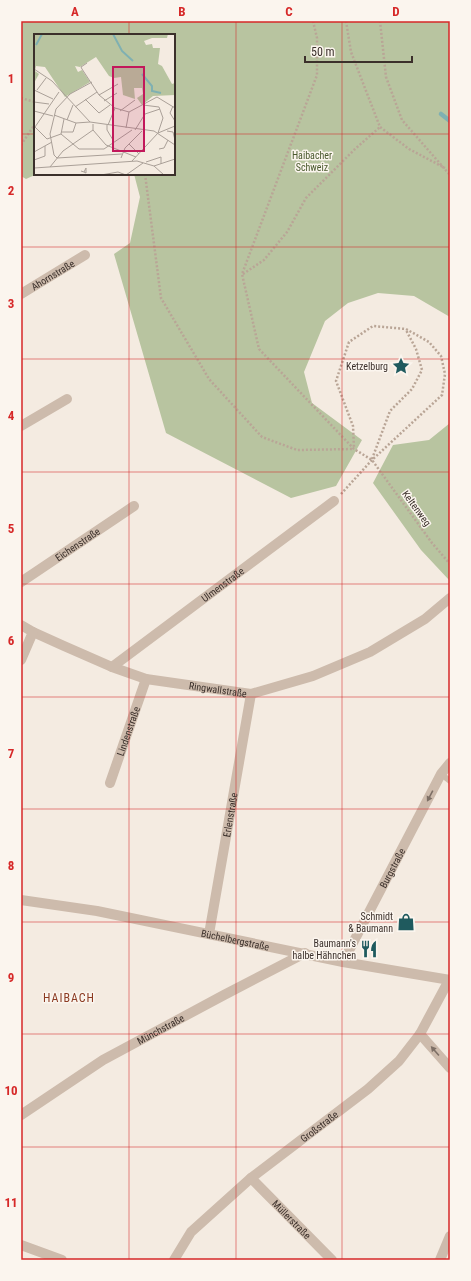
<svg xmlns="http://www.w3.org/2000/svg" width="471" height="1281" viewBox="0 0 471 1281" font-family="'Roboto Condensed',sans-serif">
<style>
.green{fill:#b8c4a0}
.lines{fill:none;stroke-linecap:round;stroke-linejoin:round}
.stream{stroke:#7fb0b2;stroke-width:4.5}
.path{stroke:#b9a596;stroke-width:2.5;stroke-dasharray:2 2;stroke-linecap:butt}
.service{stroke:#cdbbac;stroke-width:6}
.minor{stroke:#cdbbac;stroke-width:10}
.tertiary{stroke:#cdbbac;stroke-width:10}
.oneway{fill:#7d6f65}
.grid{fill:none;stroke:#d62828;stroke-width:1;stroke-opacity:0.55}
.labels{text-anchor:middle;stroke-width:3;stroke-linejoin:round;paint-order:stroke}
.park-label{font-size:10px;fill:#4a5a2e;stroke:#fbf5ee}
.street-label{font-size:10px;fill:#3b302b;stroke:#fbf5ee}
.poi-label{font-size:10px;fill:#3b302b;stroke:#fbf5ee;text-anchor:end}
.quarter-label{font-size:12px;letter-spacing:1px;fill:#8c3b22;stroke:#fbf5ee}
.inset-river{fill:none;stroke:#7fb0b2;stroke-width:2}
.inset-road{fill:none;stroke:#aaa098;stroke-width:1}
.view{fill:#c2185b;fill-opacity:0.15;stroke:#c2185b;stroke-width:2}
.inset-edge{fill:none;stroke:#3b302b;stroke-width:2}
.neatline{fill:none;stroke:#d62828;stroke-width:1.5}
.grid-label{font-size:13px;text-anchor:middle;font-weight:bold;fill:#d62828}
</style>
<rect width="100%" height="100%" fill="#f4ebe1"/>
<path class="green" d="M 21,21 L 450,21 L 450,317 L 414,296 L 378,293 L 348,303 L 325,321 L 304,372 L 312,403 L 362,440 L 336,486 L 291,498 L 166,433 L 114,254 L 130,243 L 140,197 L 134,174 L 174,174 L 174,35 L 35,35 L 35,174 L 37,174 L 26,179 L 21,176 Z
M 450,423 L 450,579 L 449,580 L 421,550 L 373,483 L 393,445 L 429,440 Z"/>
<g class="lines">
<path class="stream" d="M 441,114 L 450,121"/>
<path class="path" d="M 313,21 L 317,38 L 317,75 L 242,274 L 259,349 L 354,449 L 372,460 L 432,543 L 450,564
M 346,21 L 351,52 L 380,127 L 409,149 L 445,168
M 380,21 L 386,77 L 402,120 L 450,175
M 21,98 L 35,102
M 21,145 L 35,124
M 145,174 L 161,298 L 209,379 L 262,437 L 297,450 L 354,449
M 243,274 L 264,260 L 287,232 L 306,198 L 355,149 L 380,127
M 372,459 L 390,411 L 412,389 L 422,370 L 416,349 L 406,330
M 341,494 L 372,460 L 442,395 L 445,374 L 441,356 L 429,342 L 406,329 L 373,326 L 349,342 L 336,381 L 353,426 L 354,448"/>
<path class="service" d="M 441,774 L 450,781"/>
<g class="minor">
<path id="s1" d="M 21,294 L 85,255"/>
<path d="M 21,426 L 67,399"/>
<path id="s2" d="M 21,582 L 134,506"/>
<path id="s3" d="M 21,625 L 33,632 L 64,646 L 112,667 L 146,679 L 251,694 L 313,676 L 370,652 L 425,619 L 450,598"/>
<path d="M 21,660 L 33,632"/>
<path id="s4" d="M 112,667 L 334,501"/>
<path id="s5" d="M 110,783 L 146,679"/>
<path id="s6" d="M 21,900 L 97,911 L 343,962 L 450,980"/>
<path id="s7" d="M 209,934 L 251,694"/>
<path id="s8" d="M 343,962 L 441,774 L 450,763"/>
<path d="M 420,1034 L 450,1068"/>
<path id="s9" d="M 21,1115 L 103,1060 L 224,995 L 305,953"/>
<path id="s10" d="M 251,1178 L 332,1260"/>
<path id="s11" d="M 174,1260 L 191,1232 L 251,1178 L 368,1089 L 399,1061 L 420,1034 L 449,980"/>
<path d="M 440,1260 L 450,1236"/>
</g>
<path class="tertiary" d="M 21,1245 L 62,1260"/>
</g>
<defs><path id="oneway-solid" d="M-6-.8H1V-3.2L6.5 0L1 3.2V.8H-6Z"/></defs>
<g class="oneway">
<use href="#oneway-solid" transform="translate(430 796) rotate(118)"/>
<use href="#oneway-solid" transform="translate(435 1051) rotate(-131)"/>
</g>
<path class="grid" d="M 129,21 L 129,35M 236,21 L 236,1260M 342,21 L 342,1260M 21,134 L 35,134M 174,134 L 450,134M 129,174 L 129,1260M 21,247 L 450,247M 21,359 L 450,359M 21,472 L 450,472M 21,584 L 450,584M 21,697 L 450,697M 21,809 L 450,809M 21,922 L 450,922M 21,1034 L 450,1034M 21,1147 L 450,1147"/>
<defs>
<g id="sight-bare" transform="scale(1.38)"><path d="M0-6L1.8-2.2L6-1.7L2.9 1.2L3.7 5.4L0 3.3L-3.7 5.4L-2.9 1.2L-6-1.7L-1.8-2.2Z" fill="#1f5a5e" stroke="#fbf5ee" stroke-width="2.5" paint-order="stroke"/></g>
<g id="shop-bare" transform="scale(1.38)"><path d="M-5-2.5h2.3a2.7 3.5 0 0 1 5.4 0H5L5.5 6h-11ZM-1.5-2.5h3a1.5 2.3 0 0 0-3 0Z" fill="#1f5a5e" stroke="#fbf5ee" stroke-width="2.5" paint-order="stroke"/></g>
<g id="restaurant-bare" transform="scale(1.38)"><path d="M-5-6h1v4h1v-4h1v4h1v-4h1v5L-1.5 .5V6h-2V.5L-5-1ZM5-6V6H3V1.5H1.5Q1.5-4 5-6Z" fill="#1f5a5e" stroke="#fbf5ee" stroke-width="2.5" paint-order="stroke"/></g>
</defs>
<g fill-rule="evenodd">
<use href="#sight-bare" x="401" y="366"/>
<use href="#shop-bare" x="406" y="922"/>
<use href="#restaurant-bare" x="369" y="949"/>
</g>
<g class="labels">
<g class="park-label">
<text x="312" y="159">Haibacher<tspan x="312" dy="12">Schweiz</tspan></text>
</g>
<g class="street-label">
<text dy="4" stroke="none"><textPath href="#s1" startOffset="37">Ahornstraße</textPath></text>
<text transform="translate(417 508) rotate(54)" y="4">Keltenweg</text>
<text dy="4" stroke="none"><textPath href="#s2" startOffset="68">Eichenstraße</textPath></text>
<text dy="4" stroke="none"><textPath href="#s4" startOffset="138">Ulmenstraße</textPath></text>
<text dy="4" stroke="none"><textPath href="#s3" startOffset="209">Ringwallstraße</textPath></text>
<text dy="4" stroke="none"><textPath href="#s5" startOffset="55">Lindenstraße</textPath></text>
<text dy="4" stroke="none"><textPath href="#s7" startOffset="121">Erlenstraße</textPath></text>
<text dy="4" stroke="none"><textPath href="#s8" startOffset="106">Burgstraße</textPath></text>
<text dy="4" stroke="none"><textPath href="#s6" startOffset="218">Büchelbergstraße</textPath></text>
<text dy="4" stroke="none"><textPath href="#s9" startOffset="164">Münchstraße</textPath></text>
<text dy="4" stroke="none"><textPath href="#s11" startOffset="199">Großstraße</textPath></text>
<text dy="4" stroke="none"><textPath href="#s10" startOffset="58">Müllerstraße</textPath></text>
</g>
<g class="poi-label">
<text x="388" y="370">Ketzelburg</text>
<text x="393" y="920">Schmidt<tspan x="393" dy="12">&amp; Baumann</tspan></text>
<text x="356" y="947">Baumann's<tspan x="356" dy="12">halbe Hähnchen</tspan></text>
</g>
<g class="quarter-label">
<text x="69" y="1002">HAIBACH</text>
</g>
</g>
<g transform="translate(34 34)">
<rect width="141" height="141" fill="#f4ebe1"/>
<path d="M 0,0 L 134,0 L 133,4 L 118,4 L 110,7 L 112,11 L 118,10 L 119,14 L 126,14 L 124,30 L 128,32 L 138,50 L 141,49 L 141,61 L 119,62 L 108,71 L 103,64 L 109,60 L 108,54 L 100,54 L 101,65 L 89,61 L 87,43 L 80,44 L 75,42 L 62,23 L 46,33 L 41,32 L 44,38 L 48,36 L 56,48 L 31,63 L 11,33 L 2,32 L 1,37 L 5,40 L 0,49 Z" fill="#b8c4a0"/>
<path class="inset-river" d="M 79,0 L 88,17 L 99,27M 2,11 L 8,0M 108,40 L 118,52 L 118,57 L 127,59"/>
<path class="inset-road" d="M 53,29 L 47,33 L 48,35 L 65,61 L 81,74 L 95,78 L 123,63 L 141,74M 0,35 L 18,47 L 56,88 L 120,97 L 141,111M 0,56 L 19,65M 3,56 L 12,44M 65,61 L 84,50M 51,65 L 65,79 L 76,71M 70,67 L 83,59M 0,68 L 15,70M 139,72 L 136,79 L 141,87M 41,73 L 63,58M 0,77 L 19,82M 86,77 L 101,66M 20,81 L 42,89 L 56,88M 30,85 L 27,100 L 45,115 L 70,115 L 98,96M 33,86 L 39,71M 73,91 L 73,96 L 79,106M 74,91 L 81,74M 0,92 L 13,105 L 27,100M 1,93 L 25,58M 92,94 L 95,78M 59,96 L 72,111 L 102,123M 101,96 L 111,80 L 126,75M 133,97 L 139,98 L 141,106M 27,98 L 39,98 L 42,89M 124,99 L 141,92M 95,110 L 105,120M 125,115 L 130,114 L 134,106M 0,118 L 18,108M 23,124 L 20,121 L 16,100 L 22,75 L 36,60 L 58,48M 23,124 L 88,120M 87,124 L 91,114 L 108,97M 0,126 L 11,122 L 11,112M 98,127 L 124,99 L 129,84 L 125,73 L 109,71M 112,128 L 127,123 L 127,130M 120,132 L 141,125M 16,133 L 29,117 L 59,96 L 59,90M 0,134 L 103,127 L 120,132 L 130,141M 47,137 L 50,138 L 52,134 L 52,139 L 50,138M 67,141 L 84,138 L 92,141M 92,141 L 109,129"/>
<path class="view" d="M 79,33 L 110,33 L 110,117 L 79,117 Z"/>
<rect width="141" height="141" class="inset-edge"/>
</g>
<rect width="471" height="1281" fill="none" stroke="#fbf5ee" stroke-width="44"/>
<path d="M305 56v6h107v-6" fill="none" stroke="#3b302b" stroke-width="2"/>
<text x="311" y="56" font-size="12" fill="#3b302b" stroke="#fbf5ee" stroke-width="3" paint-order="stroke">50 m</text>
<rect x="22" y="22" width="427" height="1237" class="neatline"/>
<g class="grid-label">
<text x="75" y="16">A</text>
<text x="182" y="16">B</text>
<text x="289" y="16">C</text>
<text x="396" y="16">D</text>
<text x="11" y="83">1</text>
<text x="11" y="195">2</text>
<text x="11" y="308">3</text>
<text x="11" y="420">4</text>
<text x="11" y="533">5</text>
<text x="11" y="645">6</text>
<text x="11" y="758">7</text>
<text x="11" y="870">8</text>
<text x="11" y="982">9</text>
<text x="11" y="1095">10</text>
<text x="11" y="1207">11</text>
</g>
</svg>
